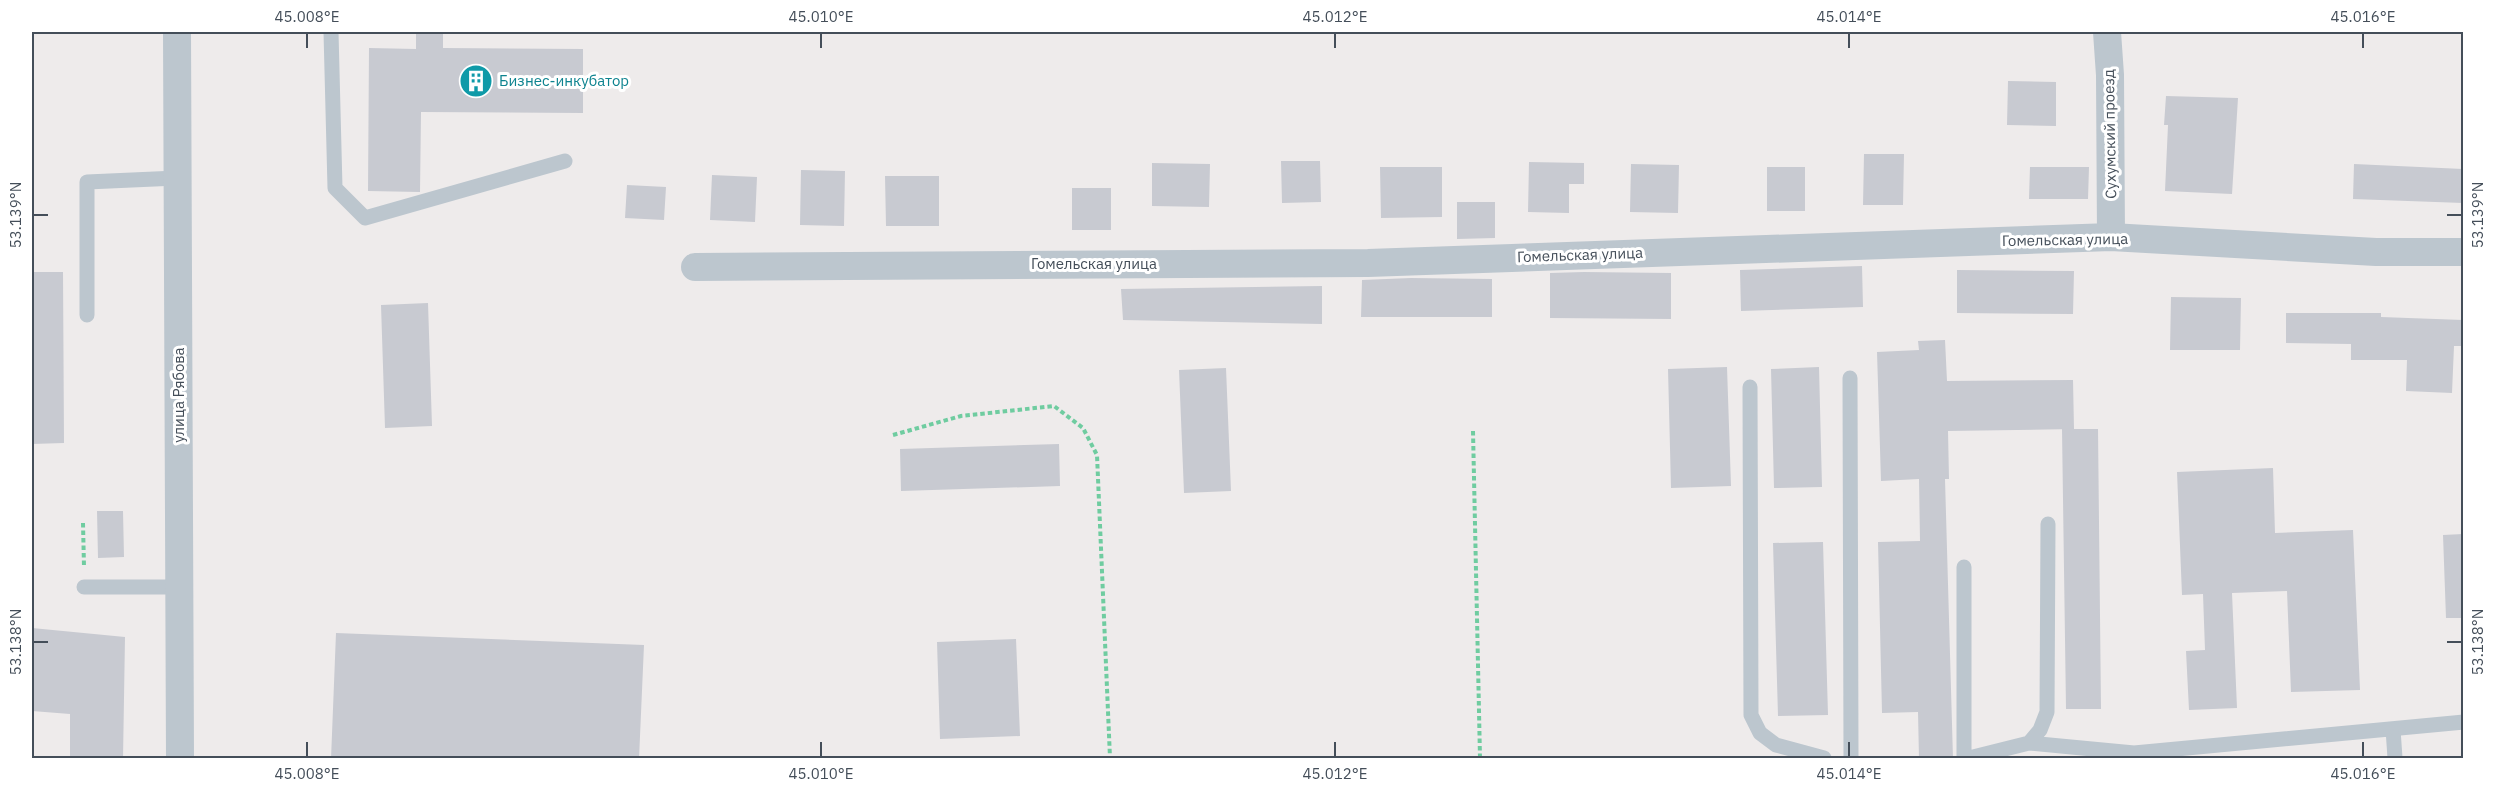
<svg xmlns="http://www.w3.org/2000/svg" width="2495" height="790" viewBox="0 0 2495 790" font-family="'IBM Plex Sans',sans-serif">
<style>
.building{fill:#c8cad1}
.lines{fill:none;stroke-linecap:round;stroke-linejoin:round}
.path{stroke:#6fcca0;stroke-width:4;stroke-dasharray:4.5 3;stroke-linecap:butt}
.service{stroke:#bcc6ce;stroke-width:15}
.minor{stroke:#bcc6ce;stroke-width:28}
.ticks{fill:none;stroke:#444e59;stroke-width:2}
.labels{text-anchor:middle;stroke-width:6;stroke-linejoin:round;paint-order:stroke}
.culture-label{font-size:15px;fill:#0d838f;stroke:#fff;text-anchor:start}
.street-label{font-size:15px;fill:#444e59;stroke:#fff}
.neatline{fill:none;stroke:#444e59;stroke-width:2}
.ticks-label{font-size:15px;text-anchor:middle;fill:#444e59}
</style>
<rect width="100%" height="100%" fill="#eeebeb"/>
<path class="building" d="M 416,32 L 443,32 L 443,48 L 583,49 L 583,113 L 421,112 L 420,192 L 368,191 L 369,48 L 416,49 Z
M 2008,81 L 2056,82 L 2056,126 L 2007,125 Z
M 2166,96 L 2238,98 L 2232,194 L 2165,191 L 2168,125 L 2164,125 Z
M 1864,154 L 1904,154 L 1903,205 L 1863,205 Z
M 1281,161 L 1320,161 L 1321,202 L 1282,203 Z
M 1529,162 L 1584,163 L 1584,184 L 1569,184 L 1569,213 L 1528,212 Z
M 1152,163 L 1210,164 L 1209,207 L 1152,206 Z
M 1631,164 L 1679,165 L 1678,213 L 1630,212 Z
M 2354,164 L 2463,169 L 2463,203 L 2353,199 Z
M 1380,167 L 1442,167 L 1442,217 L 1381,218 Z
M 1767,167 L 1805,167 L 1805,211 L 1767,211 Z
M 2030,167 L 2089,167 L 2088,199 L 2029,199 Z
M 801,170 L 845,171 L 844,226 L 800,225 Z
M 712,175 L 757,177 L 755,222 L 710,220 Z
M 885,176 L 939,176 L 939,226 L 886,226 Z
M 627,185 L 666,187 L 664,220 L 625,218 Z
M 1072,188 L 1111,188 L 1111,230 L 1072,230 Z
M 1457,202 L 1495,202 L 1495,238 L 1457,239 Z
M 1862,266 L 1863,307 L 1741,311 L 1740,270 Z
M 1957,270 L 2074,271 L 2073,314 L 1957,313 Z
M 32,272 L 63,272 L 64,443 L 32,444 Z
M 1584,272 L 1671,273 L 1671,319 L 1550,318 L 1550,273 Z
M 1411,278 L 1492,279 L 1492,317 L 1361,317 L 1362,280 Z
M 1322,286 L 1322,324 L 1123,320 L 1121,289 Z
M 2171,297 L 2241,298 L 2240,350 L 2170,350 Z
M 428,303 L 432,426 L 385,428 L 381,305 Z
M 2286,313 L 2381,313 L 2381,317 L 2463,320 L 2463,346 L 2454,346 L 2452,393 L 2406,391 L 2407,360 L 2351,360 L 2351,344 L 2286,343 Z
M 1945,340 L 1947,381 L 2073,380 L 2074,429 L 1948,431 L 1949,479 L 1945,479 L 1953,759 L 1919,759 L 1918,712 L 1882,713 L 1878,542 L 1920,541 L 1919,479 L 1881,481 L 1877,352 L 1919,350 L 1918,341 Z
M 1727,367 L 1731,486 L 1671,488 L 1668,369 Z
M 1819,367 L 1822,487 L 1774,488 L 1771,369 Z
M 1226,368 L 1231,491 L 1184,493 L 1179,370 Z
M 2062,429 L 2098,429 L 2101,709 L 2066,709 Z
M 1059,444 L 1060,486 L 901,491 L 900,449 Z
M 2273,468 L 2275,533 L 2353,530 L 2360,690 L 2291,692 L 2287,591 L 2232,593 L 2237,708 L 2189,710 L 2186,651 L 2205,650 L 2203,594 L 2182,595 L 2177,472 Z
M 97,511 L 123,511 L 124,557 L 98,558 Z
M 2463,534 L 2463,618 L 2446,618 L 2443,535 Z
M 1823,542 L 1828,715 L 1778,716 L 1773,543 Z
M 32,628 L 125,637 L 123,759 L 70,759 L 70,714 L 32,711 Z
M 336,633 L 644,645 L 639,759 L 331,759 Z
M 1016,639 L 1020,736 L 940,739 L 937,642 Z"/>
<g class="lines">
<path class="path" d="M 1473,431 L 1480,758
M 893,435 L 961,416 L 1054,406 L 1083,428 L 1097,455 L 1110,758
M 83,523 L 84,567"/>
<path class="service" d="M 331,32 L 335,188 L 365,218 L 565,161
M 87,315 L 87,182 L 177,178
M 1850,378 L 1851,758
M 1750,387 L 1751,715 L 1760,733 L 1776,745 L 1824,758
M 84,587 L 180,587
M 2393,729 L 2395,758
M 2029,743 L 2134,753
M 1964,758 L 1964,567
M 1969,758 L 2029,743 L 2040,730 L 2047,712 L 2048,524
M 2134,758 L 2134,753 L 2464,722"/>
<path class="minor" d="M 177,32 L 180,758
M 2107,32 L 2110,75 L 2111,237
M 695,267 L 1368,263 L 2111,237 L 2376,252 L 2464,252"/>
</g>
<path class="ticks" d="M 307,33 L 307,48M 821,33 L 821,48M 1335,33 L 1335,48M 1849,33 L 1849,48M 2363,33 L 2363,48M 33,215 L 48,215M 2447,215 L 2462,215M 33,642 L 48,642M 2447,642 L 2462,642M 307,742 L 307,757M 821,742 L 821,757M 1335,742 L 1335,757M 1849,742 L 1849,757M 2363,742 L 2363,757"/>
<defs>
<g id="building-disc" transform="scale(1.725)"><circle r="9.5" fill="#0f9aa8" stroke="#fff"/><path d="M-4-6H4V6H1V3H-1V6H-4ZM-2.5-4.3h1.7v1.8h-1.7ZM.8-4.3h1.7v1.8H.8ZM-2.5-1h1.7V.8h-1.7ZM.8-1h1.7V.8H.8Z" fill="#fff"/></g>
</defs>
<g fill-rule="evenodd">
<use href="#building-disc" x="476" y="81"/>
</g>
<g class="labels">
<g class="culture-label">
<text x="499" y="86">Бизнес-инкубатор</text>
</g>
<g class="street-label">
<text transform="translate(2110 134) rotate(-91)" y="5">Сухумский проезд</text>
<text transform="translate(2065 240) rotate(-1)" y="5">Гомельская улица</text>
<text transform="translate(1580 255) rotate(-2)" y="5">Гомельская улица</text>
<text x="1094" y="269">Гомельская улица</text>
<text transform="translate(179 395) rotate(-90)" y="5">улица Рябова</text>
</g>
</g>
<rect width="2495" height="790" fill="none" stroke="#ffffff" stroke-width="66"/>
<rect x="33" y="33" width="2429" height="724" class="neatline"/>
<g class="ticks-label">
<text x="307" y="22">45.008°E</text>
<text x="821" y="22">45.010°E</text>
<text x="1335" y="22">45.012°E</text>
<text x="1849" y="22">45.014°E</text>
<text x="2363" y="22">45.016°E</text>
<text transform="translate(16 215) rotate(-90)" y="5">53.139°N</text>
<text transform="translate(2478 215) rotate(-90)" y="5">53.139°N</text>
<text transform="translate(16 642) rotate(-90)" y="5">53.138°N</text>
<text transform="translate(2478 642) rotate(-90)" y="5">53.138°N</text>
<text x="307" y="779">45.008°E</text>
<text x="821" y="779">45.010°E</text>
<text x="1335" y="779">45.012°E</text>
<text x="1849" y="779">45.014°E</text>
<text x="2363" y="779">45.016°E</text>
</g>
</svg>
